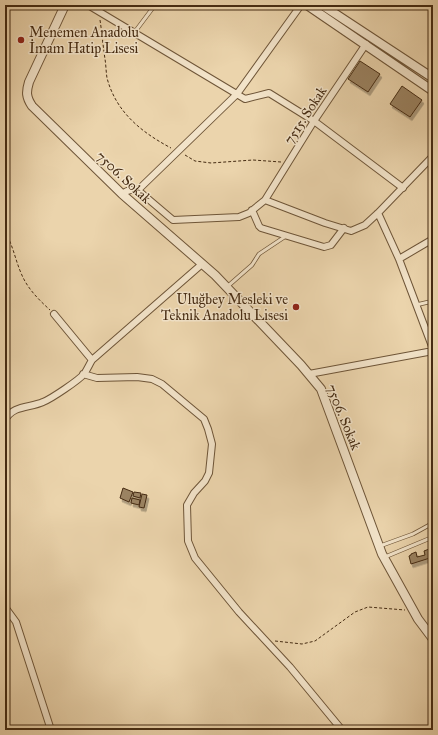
<svg xmlns="http://www.w3.org/2000/svg" width="438" height="735" viewBox="0 0 438 735" font-family="'IM FELL Great Primer',serif">
<style>
.building{fill:#9b8362;stroke:#452b12;filter:url(#shadow)}
.lines{fill:none;stroke-linecap:round;stroke-linejoin:round}
.service-casing{stroke:#6e5538;stroke-width:4.5}
.minor-casing{stroke:#6e5538;stroke-width:8}
.tertiary-casing{stroke:#6e5538;stroke-width:10}
.path{stroke:#452b12;stroke-width:1;stroke-dasharray:3 2;stroke-linecap:butt}
.service{stroke:#f2e3c9;stroke-width:3}
.minor{stroke:#f2e3c9;stroke-width:6}
.tertiary{stroke:#f2e3c9;stroke-width:8}
.poi-dot{fill:#8f2418;stroke:#f2e3c9;stroke-width:1.5}
.labels{text-anchor:middle;stroke-width:3;stroke-linejoin:round;paint-order:stroke}
.poi-label{font-size:14px;fill:#452b12;stroke:#f2e3c9;text-anchor:start}
.street-label{font-size:14px;fill:#452b12;stroke:#f2e3c9}
</style>
<defs>
<filter id="shadow"><feDropShadow dx="2" dy="3.5" stdDeviation="0" flood-color="#0004"/></filter>
</defs>
<rect width="100%" height="100%" fill="#ebd4ac"/>
<filter id="stains"><feTurbulence type="fractalNoise" baseFrequency=".005" numOctaves="4"/><feColorMatrix values="0 0 0 0 .2 0 0 0 0 .09 0 0 0 0 .02 0 0 0 .5 -.17"/></filter>
<radialGradient id="worn" r=".72"><stop offset=".6" stop-color="#630" stop-opacity="0"/><stop offset="1" stop-color="#630" stop-opacity=".3"/></radialGradient>
<path class="building" d="M 360,61 L 380,74 L 368,92 L 348,79 Z
M 402,86 L 422,100 L 410,117 L 390,104 Z
M 123,488 L 133,492 L 129,502 L 120,498 Z
M 134,492 L 141,493 L 140,498 L 133,496 Z
M 142,494 L 147,495 L 144,508 L 139,507 Z
M 132,498 L 140,500 L 139,505 L 131,503 Z
M 429,549 L 429,550 L 433,549 L 433,557 L 411,564 L 409,556 L 411,555 L 411,554 L 416,552 L 417,557 L 425,555 L 424,551 Z"/>
<g class="lines">
<g class="service-casing">
<path id="service" d="M 334,11 L 339,5
M 134,33 L 155,5
M 228,286 L 252,265 L 259,254 L 286,236
M 416,305 L 433,301
M 380,546 L 413,534 L 433,523
M 385,557 L 433,537"/>
</g>
<g class="minor-casing">
<path id="minor" d="M 88,5 L 245,99 L 269,93 L 314,121 L 403,188
M 137,191 L 237,94 L 301,5
M 122,194 C 129,189 133,189 140,192 L 173,220 L 239,217 L 249,213 L 265,200 L 314,121 L 366,44
M 265,200 L 325,223 L 351,231 L 365,225 L 378,213 L 433,156
M 252,210 L 259,226 L 261,228 L 324,247 L 331,245 L 344,228
M 378,213 L 399,259 L 433,349
M 399,259 L 433,239
M 54,314 L 92,360
M 83,374 L 97,378 L 137,377 L 152,379 L 162,384 L 204,419 L 208,429 L 212,444 L 209,473 L 205,481 L 194,493 L 187,505 L 188,541 L 195,558 L 239,612 L 290,667 L 342,730
M 309,374 L 433,351
M 5,420 C 13,405 30,408 43,402 C 51,399 79,380 84,374 C 87,370 89,365 92,360 L 202,264
M 5,607 L 16,622 L 51,730"/>
</g>
<g class="tertiary-casing">
<path id="tertiary" d="M 65,5 L 29,82 C 26,92 26,97 32,106 L 122,194 L 215,275 L 301,365 L 321,389 L 382,554 L 418,619 L 433,639
M 307,5 L 433,91
M 322,5 L 433,78"/>
</g>
<path class="path" d="M 100,20 C 102,33 103,46 105,59 C 106,65 106,72 107,78 C 116,112 141,132 171,148
M 185,155 L 195,161 L 211,163 L 253,160 L 281,162
M 5,232 C 13,245 15,259 21,273 C 27,288 38,299 50,310
M 275,641 L 302,644 L 315,641 L 355,612 L 368,607 L 405,610"/>
<use href="#service" class="service"/>
<use href="#minor" class="minor"/>
<use href="#tertiary" class="tertiary"/>
</g>
<g class="poi-dot">
<circle cx="21" cy="40" r="4"/>
<circle cx="296" cy="307" r="4"/>
</g>
<g class="labels">
<g class="poi-label">
<text x="29" y="37">Menemen Anadolu<tspan x="29" dy="16">İmam Hatip Lisesi</tspan></text>
<text x="288" y="304" text-anchor="end">Uluğbey Mesleki ve<tspan x="288" dy="16">Teknik Anadolu Lisesi</tspan></text>
</g>
<g class="street-label">
<text transform="translate(305 115) rotate(-57)" y="5">7515. Sokak</text>
<text transform="translate(124 177) rotate(43)" y="5">7506. Sokak</text>
<text transform="translate(344 417) rotate(68)" y="5">7506. Sokak</text>
</g>
</g>
<rect width="438" height="735" fill="none" stroke="#ebd4ac" stroke-width="20"/>
<rect x="6" y="6" width="426" height="723" fill="none" stroke="#452b12" stroke-width="2"/>
<rect x="10" y="10" width="418" height="715" fill="none" stroke="#452b12"/>
<rect width="100%" height="100%" filter="url(#stains)"/>
<rect width="100%" height="100%" fill="url(#worn)"/>
</svg>
